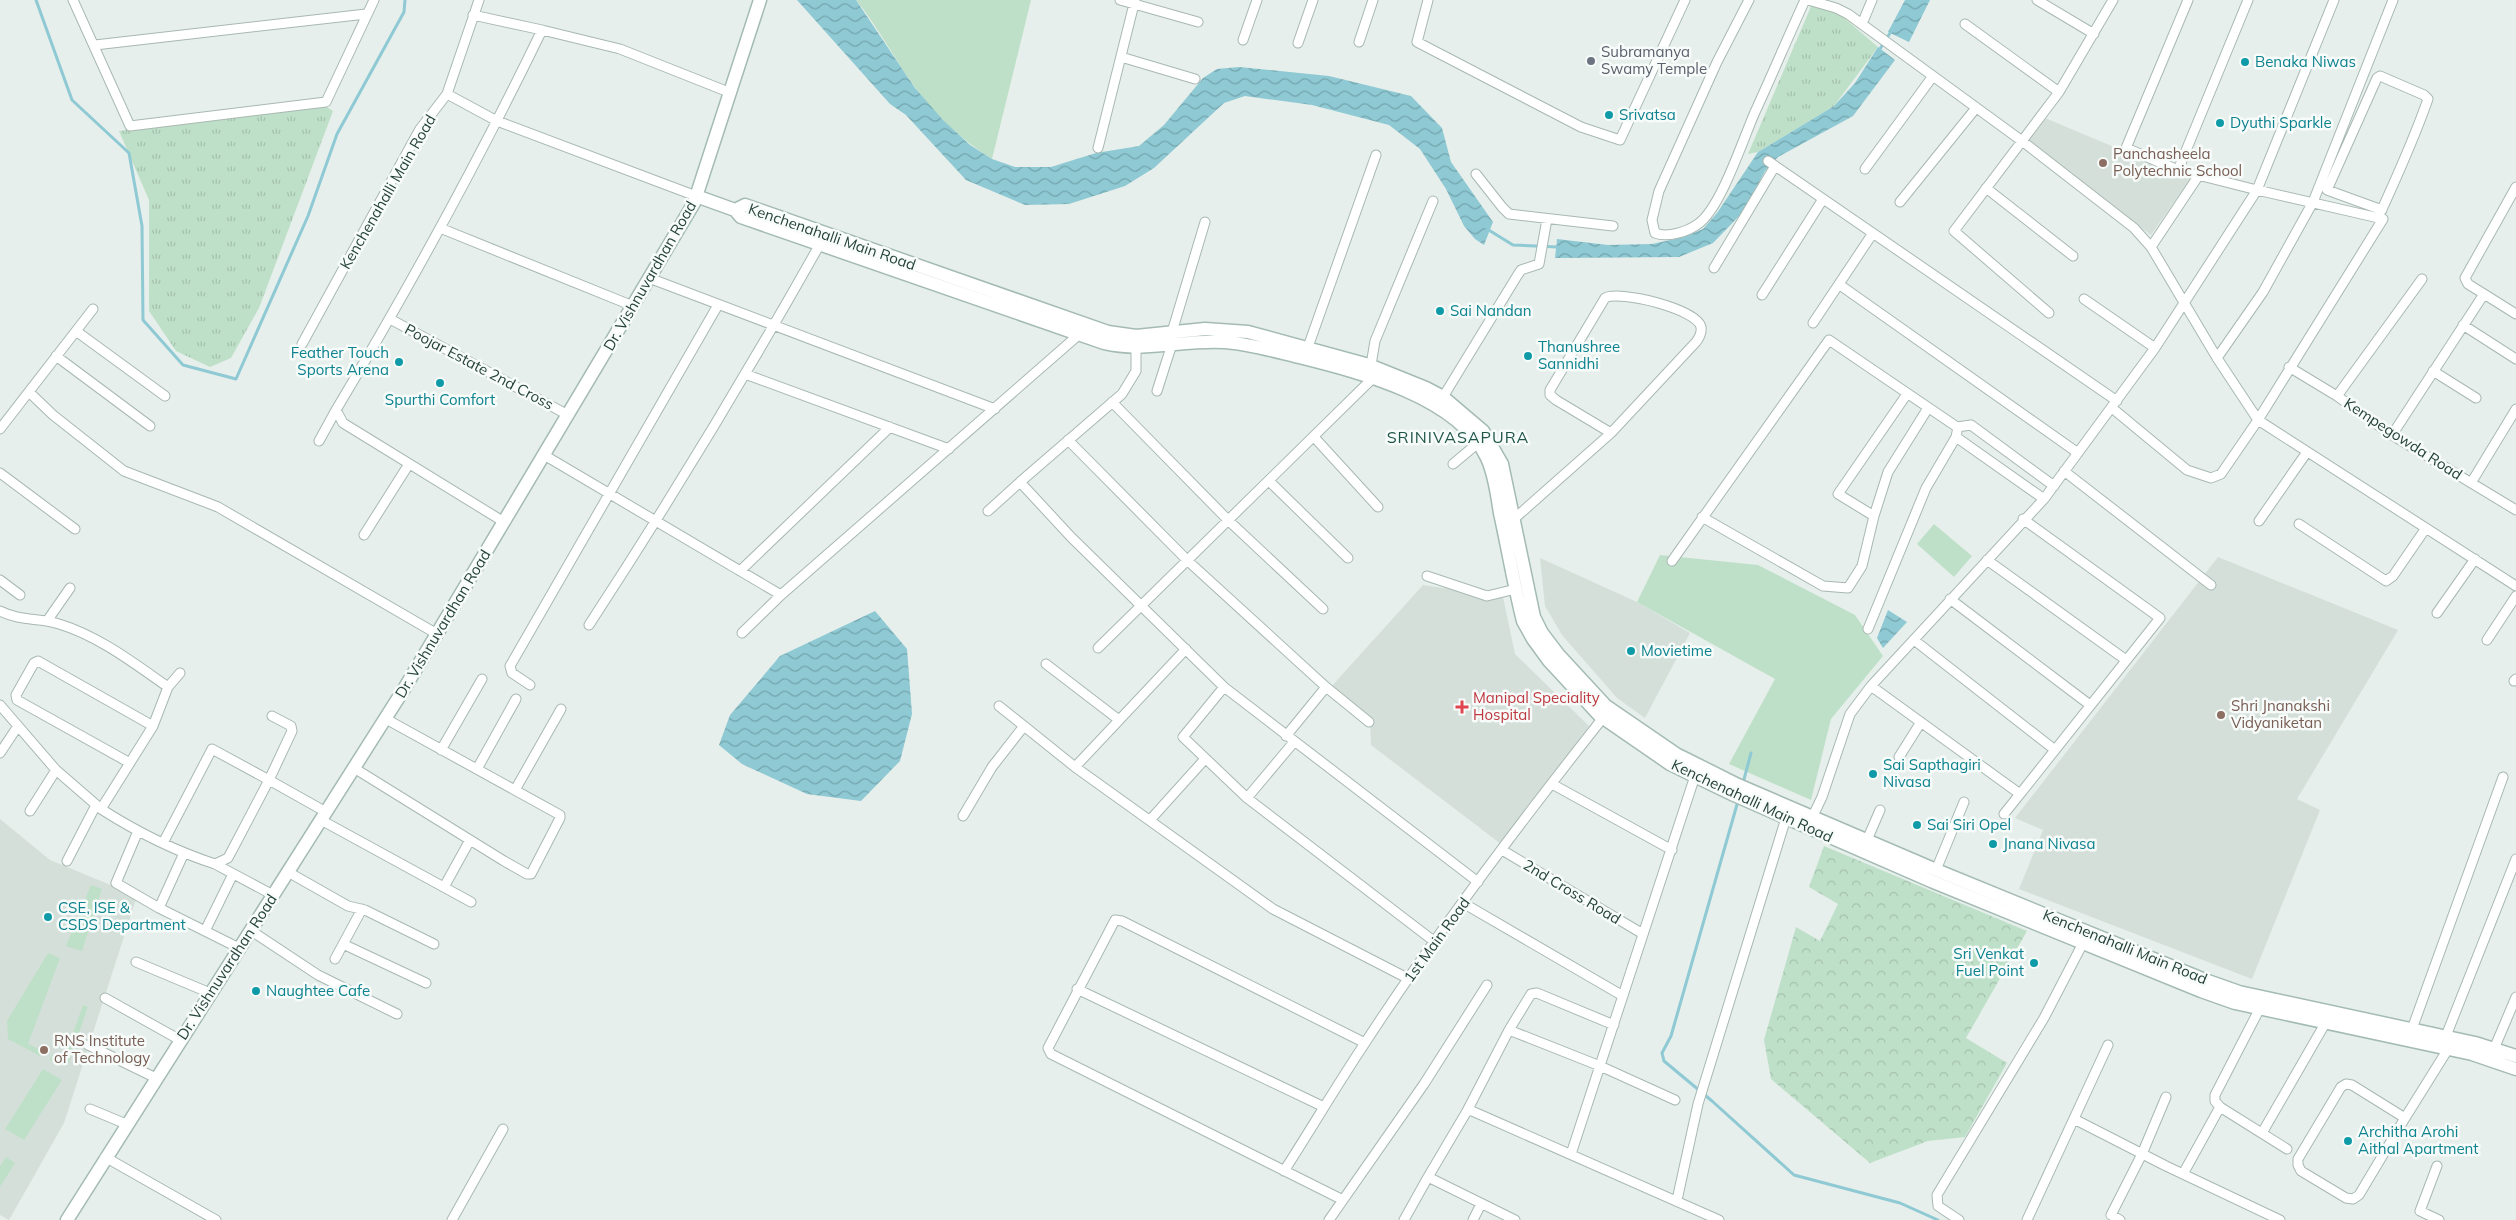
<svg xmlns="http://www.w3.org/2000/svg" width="2516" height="1220" viewBox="0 0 2516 1220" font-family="Mulish,sans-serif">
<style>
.built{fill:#d4dfda}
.green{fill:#bfe0c8}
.forest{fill:url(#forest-crowns)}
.park{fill:url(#park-tufts)}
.water{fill:url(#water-waves)}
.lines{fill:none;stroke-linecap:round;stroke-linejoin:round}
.stream{stroke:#8ec9d4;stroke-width:3}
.street-casing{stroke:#a8b8b2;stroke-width:11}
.secondary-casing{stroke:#a4bbb3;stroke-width:15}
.street{stroke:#fff;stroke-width:9}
.secondary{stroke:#fff;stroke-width:12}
.worship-dot{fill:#6b7280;stroke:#f7fbf9;stroke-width:2}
.culture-dot{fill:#0f9aa8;stroke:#f7fbf9;stroke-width:2}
.education-dot{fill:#8d6e63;stroke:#f7fbf9;stroke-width:2}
.health-dot{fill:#e0444e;stroke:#f7fbf9;stroke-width:2}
.labels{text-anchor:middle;stroke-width:5;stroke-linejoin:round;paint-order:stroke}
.worship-label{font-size:15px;fill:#5b616d;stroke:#f7fbf9;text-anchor:start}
.culture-label{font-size:15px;fill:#0d838f;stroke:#f7fbf9;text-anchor:start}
.education-label{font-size:15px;fill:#785e54;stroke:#f7fbf9;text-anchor:start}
.street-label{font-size:15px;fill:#24423a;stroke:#f7fbf9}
.health-label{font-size:15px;fill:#be3a42;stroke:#f7fbf9;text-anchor:start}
.neighbourhood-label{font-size:16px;letter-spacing:1px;fill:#1f5548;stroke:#f7fbf9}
</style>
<defs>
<pattern id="forest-crowns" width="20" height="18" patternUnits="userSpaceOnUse" patternTransform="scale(1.25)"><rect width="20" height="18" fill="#bfe0c8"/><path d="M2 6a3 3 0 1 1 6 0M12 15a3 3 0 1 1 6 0" fill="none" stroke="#a4c1ad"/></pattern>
<pattern id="park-tufts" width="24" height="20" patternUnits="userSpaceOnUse" patternTransform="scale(1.25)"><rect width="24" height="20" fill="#bfe0c8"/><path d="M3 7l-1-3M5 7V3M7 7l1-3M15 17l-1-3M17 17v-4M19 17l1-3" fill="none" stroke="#a4c1ad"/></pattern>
<pattern id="water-waves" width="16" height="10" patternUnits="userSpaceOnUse" patternTransform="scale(1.25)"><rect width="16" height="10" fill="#8ec9d4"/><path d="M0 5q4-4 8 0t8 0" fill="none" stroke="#74a5ad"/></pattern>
</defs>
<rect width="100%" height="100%" fill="#e6efeb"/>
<path class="built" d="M 2045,118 L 2190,179 L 2151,235 L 2027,142 Z
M 2218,557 L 2398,630 L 2297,799 L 2320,810 L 2252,979 L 2019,889 L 2043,830 L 2015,818 Z
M 1540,558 L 1637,602 L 1690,633 L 1645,718 L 1617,698 L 1562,635 L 1545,606 Z
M 1423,585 L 1503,597 L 1515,654 L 1589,726 L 1501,844 L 1371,745 L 1370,719 L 1331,687 Z
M 0,819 L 50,860 L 137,896 L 64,1123 L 9,1220 L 0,1215 Z"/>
<path class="green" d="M 856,0 L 1031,0 L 992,159 C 962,140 935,116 914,86 C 894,58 878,27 856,0 Z
M 1934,524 L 1972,556 L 1954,577 L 1917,544 Z
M 1660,555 L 1758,565 L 1855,615 L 1883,656 L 1831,719 L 1811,800 L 1729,764 L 1775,679 L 1637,602 Z
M 91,885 L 102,889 L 82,951 L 66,946 Z
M 48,953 L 60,958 L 28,1044 L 42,1050 L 40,1056 L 8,1039 L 7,1021 Z
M 83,1005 L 88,1007 L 67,1067 L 50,1060 L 52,1054 L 64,1058 Z
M 43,1069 L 62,1080 L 24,1140 L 5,1129 Z
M 6,1157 L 15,1163 L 0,1187 L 0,1166 Z"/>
<path class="forest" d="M 1824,846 L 2027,931 L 1966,1038 L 2007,1063 L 1965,1137 L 1928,1141 L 1870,1163 L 1771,1079 L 1764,1040 L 1796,927 L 1820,941 L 1838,904 L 1809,887 Z"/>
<path class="park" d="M 1812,4 L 1836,11 L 1878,47 L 1834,106 L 1758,152 L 1748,154 Z
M 325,106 L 333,111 L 259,308 L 231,358 L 210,367 L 176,351 L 149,311 L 149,200 L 119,131 Z"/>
<path class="water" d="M 797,0 L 856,0 L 915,88 L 943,120 L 970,145 L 992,159 L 1015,167 L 1051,167 L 1096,153 L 1139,146 L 1164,125 L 1203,78 L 1217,69 L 1239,67 L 1329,76 L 1411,96 L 1442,128 L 1451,162 L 1493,222 L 1484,245 L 1475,239 L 1464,226 L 1446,189 L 1420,149 L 1389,125 L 1312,105 L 1245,96 L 1224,103 L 1154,168 L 1125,186 L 1069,204 L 1025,205 L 966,180 L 906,115 L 890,104 Z
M 1905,0 L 1930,0 L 1909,42 L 1888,32 Z
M 1878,47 L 1895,60 L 1853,116 L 1778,157 L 1765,171 L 1744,211 L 1713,243 L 1679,257 L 1555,258 L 1557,239 L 1608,245 L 1652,244 L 1684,237 L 1703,229 L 1717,213 L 1758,152 L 1834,106 L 1855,83 Z
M 1888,610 L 1907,622 L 1883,648 L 1877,638 Z
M 875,611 L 907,649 L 912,714 L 900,761 L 861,801 L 807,794 L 742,764 L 719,745 L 730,715 L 780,656 Z"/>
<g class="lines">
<path class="stream" d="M 36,0 L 72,100 L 129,153 L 142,226 L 143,320 L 183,365 L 236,379 L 308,216 L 337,134 L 404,12 L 405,0
M 1878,52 L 1892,30
M 1487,229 L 1513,245 L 1558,247
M 1743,783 L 1751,753
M 1738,801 L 1671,1036 L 1662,1053 L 1664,1061 L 1712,1101 L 1794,1175 L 1900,1203 L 1938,1220"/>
<g class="street-casing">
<path id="street" d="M 73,0 L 130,126 L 326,102 L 374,0
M 1120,0 L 1198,22
M 1428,0 L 1417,42 L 1581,127 L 1620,140 L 1685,0
M 1749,0 L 1717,62 L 1659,191 L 1652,220 L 1655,233 C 1667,238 1687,232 1698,224 C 1721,208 1743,139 1755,112 C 1772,75 1788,37 1805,0
M 1808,0 L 1836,8 L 1848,14 L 2022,141 L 2134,228 L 2151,247 L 2217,358 L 2258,420 L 2516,586
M 2037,0 L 2094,34
M 2188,0 L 2126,148 L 2178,170 L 2257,190 L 2334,0
M 473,15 L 542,30
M 1862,24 L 1872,0
M 1965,24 L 2059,92 L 1954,231 L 2049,313
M 1243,40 L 1257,0
M 1359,42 L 1373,0
M 1298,43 L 1313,0
M 95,45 L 366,14
M 1121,57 L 1195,79
M 2059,92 L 2113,0
M 447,94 L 479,0
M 1098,148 L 1135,0
M 1768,161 L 2117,401
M 1865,169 L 1933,76
M 2178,170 L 2248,0
M 1476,174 L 1502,207 L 1509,214 L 1613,226
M 2516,187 L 2465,278 L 2468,284 L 2516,314
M 1986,188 L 2073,256
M 1900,202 L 1976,108
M 2378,218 C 2396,179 2414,139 2428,99 L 2424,95 L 2380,76 L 2377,78 L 2327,190 L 2382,210
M 440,228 L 633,306
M 2151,247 L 2199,175
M 1714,268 L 1775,166
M 649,278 L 995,409
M 1840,285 L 2078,453
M 1762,295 L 1823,199
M 2084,299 L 2155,348
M 390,319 L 568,415
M 1813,323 L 1873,233
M 2463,325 L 2516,359
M 76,331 L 165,396
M 1172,332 L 1205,222
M 302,344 L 420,129 L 447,94 L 497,121 L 696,196
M 1308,347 L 1376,155
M 1136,348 L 1136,371 L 1122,394 L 1020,482 L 1071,537 L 1224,687 L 1478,882
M 56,356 L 150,426
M 2217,358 L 2263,292 L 2313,202 L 2393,0
M 1371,365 L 1375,341 L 1433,201
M 2289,367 L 2337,396 L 2392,435 L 2516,510
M 2433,371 L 2476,398
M 745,374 L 949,449
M 1157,391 L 1172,344
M 29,392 L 53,415 L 124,471 L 218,507 L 437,634
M 1907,394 L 1838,494 L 1874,516 L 1888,472 L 1928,408
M 2337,396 L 2422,279
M 1443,397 L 1517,276 L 1521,270 L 1539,264 L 1547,219
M 1112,402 L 1229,521 L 1323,609
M 0,429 L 93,309
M 1957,432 L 1956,437 L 2044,499
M 2392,435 L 2484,294
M 1314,437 L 1378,507
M 1068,440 L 1188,561 L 1326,687 L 1286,736
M 319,441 L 336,410
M 544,455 L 781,595 L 1083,331
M 1453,464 L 1478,443
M 2064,471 L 2211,585
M 0,473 L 75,529
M 1269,481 L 1348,558
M 2471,483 L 2516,409
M 988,511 L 1020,482
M 1702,517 L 1823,586 L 1848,588 L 1862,566 L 1874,516
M 1514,519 L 1611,433 L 1696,342 C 1699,338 1702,333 1701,327 C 1697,309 1620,290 1605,298 L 1550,390 L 1550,395 L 1556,400 L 1611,433
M 2259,521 L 2307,452
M 504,522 L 343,423 L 336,410 C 410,286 479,160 542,30 L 620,49 L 731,93
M 2299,524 L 2386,581 L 2393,576 L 2426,528
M 364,535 L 409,464
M 1987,560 L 2126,660
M 1672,561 L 1829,340 L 1957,427 L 1971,425 L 2054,486
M 740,571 L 890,427
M 1427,576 L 1487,596 L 1516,589
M 0,580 L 20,595
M 1950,599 L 2090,705
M 0,611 C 22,622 38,617 59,624 C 99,636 135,664 168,687
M 2437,613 L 2475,559
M 47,621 L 70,588
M 589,625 C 670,501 747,374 820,244
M 1868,629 L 1926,488 L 1956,437
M 742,633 L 781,595
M 1914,640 L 2055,750
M 2487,640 L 2516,596
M 1098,648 L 1376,375
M 1046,664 L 1119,720
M 2514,681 L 2516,679
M 530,685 L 512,673 L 510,666 L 718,305
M 1871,686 L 2020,794 L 2160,618 L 2023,519
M 1224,687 L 1183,737 L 1247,798 L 1435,942
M 1326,687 L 1369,722
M 0,705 L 56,770 L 101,809
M 999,706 L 1075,767 L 1273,909 L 1409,979
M 153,726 L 168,687 L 180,673
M 441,750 L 482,679
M 0,753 L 18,726
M 1899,757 L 1921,722
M 130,763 L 17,700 L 16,695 L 34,663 L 38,661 L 153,726 L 101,809 C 137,832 175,851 215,864 L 228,858 L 269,780 L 326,812
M 1075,767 L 1186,649
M 354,768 L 504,861 L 527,874 L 531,874 L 560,818 L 560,815 L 386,719
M 477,769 L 516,699
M 1552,784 L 1672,850
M 515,790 L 561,709
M 1247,798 L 1294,742
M 30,811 L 56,770
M 2004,814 L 2020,794
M 963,816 L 992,767 L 1024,726
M 321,820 L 471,902
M 1150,820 L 1205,759
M 1810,822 L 1822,797 L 1850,714 L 1871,686 L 2044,499 L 2155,348 L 2257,190 L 2383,219 L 2258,420 L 2221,474 L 2211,478 L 2187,470 L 2112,408
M 138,831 L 116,883 L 159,908 L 239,948
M 1867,840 L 1880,810
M 163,843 L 212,749 L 269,780 L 292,731 L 291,726 L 272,716
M 1502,850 L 1643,934
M 67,861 L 96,805
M 215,864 L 273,895
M 1936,870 L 1964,802
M 288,872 L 348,906 L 365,910 L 434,944
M 444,887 L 470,840
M 1463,903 L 1623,996
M 159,908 L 184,853
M 250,930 L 318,975 L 397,1014
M 205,931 L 233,874
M 343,944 L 426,983
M 335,959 L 362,909
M 136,962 L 210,993
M 1077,989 L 1324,1107
M 105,998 L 180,1040
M 2260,1008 L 2215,1095 L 2215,1101 L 2220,1107 L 2287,1149
M 2412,1029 L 2503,777
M 1509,1030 L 1600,1066 L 1675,1100
M 2446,1036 L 2516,859
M 88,1045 L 156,1078
M 2494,1049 L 2516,997
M 90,1109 L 126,1124
M 1467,1111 L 1509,1030 L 1531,994 L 1537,993 L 1614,1025
M 2405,1118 L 2359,1195 L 2353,1199 L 2346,1198 L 2301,1171 L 2298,1165 L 2298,1159 L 2341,1087 L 2346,1084 L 2352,1085 L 2405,1118 L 2448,1049
M 2074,1119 L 2166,1166 L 2280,1220
M 2262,1133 L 2326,1022
M 1571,1154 L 1695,776
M 105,1157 L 216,1220
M 2437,1166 L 2420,1211 L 2439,1220
M 1284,1171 C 1311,1129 1337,1085 1365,1043 C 1439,929 1522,820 1606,714
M 2183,1174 L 2220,1107
M 1343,1200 L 1051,1054 L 1048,1048 L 1115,920 L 1122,921 L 1365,1043
M 1677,1200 L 1698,1104 L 1786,818
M 452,1220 L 503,1129
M 1329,1220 L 1424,1084 L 1487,985
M 1404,1220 L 1428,1177
M 1473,1220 L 1481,1204
M 1515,1220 L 1428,1177 L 1467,1111 L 1472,1111 L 1719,1220
M 1959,1220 L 1938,1206 L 1937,1195 L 2044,1018 L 2083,943
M 2027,1220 L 2108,1045
M 2120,1220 L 2111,1215 L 2142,1154 L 2166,1097"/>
</g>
<g class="secondary-casing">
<path id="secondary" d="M 696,196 L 735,210 L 741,217 L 1104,343 C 1145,353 1184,339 1225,342 C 1250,344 1274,351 1299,357 C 1359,372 1459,397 1487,458 C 1495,475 1497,495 1500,513 C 1508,549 1514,585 1523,621 L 1533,639 L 1549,661 L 1599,715 L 1670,764 L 1734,795 L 1931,881 L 2201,991 L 2235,1003 L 2472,1054 L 2516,1069
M 735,210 L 745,205 L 1108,332 L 1136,336 L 1205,329 L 1248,332 L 1369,365 L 1426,388 L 1443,397 L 1483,431 L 1502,464 L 1534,617 L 1542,633 L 1558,654 L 1606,706 L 1676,754 L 1738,785 L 1936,870 L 2205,980 L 2239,992 L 2475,1043 L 2516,1056
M 67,1220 L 404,689 L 694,203 L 760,0"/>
</g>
<use href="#street" class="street"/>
<use href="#secondary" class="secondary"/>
</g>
<circle class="worship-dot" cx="1591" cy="61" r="5"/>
<g class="culture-dot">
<circle cx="2245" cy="62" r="5"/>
<circle cx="1609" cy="115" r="5"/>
<circle cx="2220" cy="123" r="5"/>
<circle cx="1440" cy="311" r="5"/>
<circle cx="1528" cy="356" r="5"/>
<circle cx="399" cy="362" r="5"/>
<circle cx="440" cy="383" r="5"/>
<circle cx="1631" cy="651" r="5"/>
<circle cx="1873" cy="774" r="5"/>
<circle cx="1917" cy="825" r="5"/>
<circle cx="1993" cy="844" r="5"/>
<circle cx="48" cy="917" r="5"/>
<circle cx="2034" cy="963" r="5"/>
<circle cx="256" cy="991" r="5"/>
<circle cx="2348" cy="1141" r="5"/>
</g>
<g class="education-dot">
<circle cx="2103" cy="163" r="5"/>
<circle cx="2221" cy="715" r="5"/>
<circle cx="44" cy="1050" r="5"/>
</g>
<path class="health-dot" d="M1459.5 699.5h5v5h5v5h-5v5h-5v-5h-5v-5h5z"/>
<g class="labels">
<g class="worship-label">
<text x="1601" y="57">Subramanya<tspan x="1601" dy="17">Swamy Temple</tspan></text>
</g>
<g class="culture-label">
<text x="2255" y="67">Benaka Niwas</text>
<text x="1619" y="120">Srivatsa</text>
<text x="2230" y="128">Dyuthi Sparkle</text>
<text x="1450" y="316">Sai Nandan</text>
<text x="1538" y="352">Thanushree<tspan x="1538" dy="17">Sannidhi</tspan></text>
<text x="389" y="358" text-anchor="end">Feather Touch<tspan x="389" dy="17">Sports Arena</tspan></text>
<text x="440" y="405" text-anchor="middle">Spurthi Comfort</text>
<text x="1641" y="656">Movietime</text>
<text x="1883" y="770">Sai Sapthagiri<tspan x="1883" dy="17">Nivasa</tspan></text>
<text x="1927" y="830">Sai Siri Opel</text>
<text x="2003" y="849">Jnana Nivasa</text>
<text x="58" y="913">CSE, ISE &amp;<tspan x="58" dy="17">CSDS Department</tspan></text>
<text x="2024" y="959" text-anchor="end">Sri Venkat<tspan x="2024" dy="17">Fuel Point</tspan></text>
<text x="266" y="996">Naughtee Cafe</text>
<text x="2358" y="1137">Architha Arohi<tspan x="2358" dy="17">Aithal Apartment</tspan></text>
</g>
<g class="education-label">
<text x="2113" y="159">Panchasheela<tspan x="2113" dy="17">Polytechnic School</tspan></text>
<text x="2231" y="711">Shri Jnanakshi<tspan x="2231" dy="17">Vidyaniketan</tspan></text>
<text x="54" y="1046">RNS Institute<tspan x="54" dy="17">of Technology</tspan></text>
</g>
<g class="street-label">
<text transform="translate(388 192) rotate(-60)" y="5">Kenchenahalli Main Road</text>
<text transform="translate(832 237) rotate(19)" y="5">Kenchenahalli Main Road</text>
<text transform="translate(650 276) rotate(-60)" y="5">Dr. Vishnuvardhan Road</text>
<text transform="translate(479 367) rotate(28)" y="5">Poojar Estate 2nd Cross</text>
<text transform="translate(2403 439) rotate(33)" y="5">Kempegowda Road</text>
<text transform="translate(443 624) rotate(-59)" y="5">Dr. Vishnuvardhan Road</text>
<text transform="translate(1752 801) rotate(25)" y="5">Kenchenahalli Main Road</text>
<text transform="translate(1572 892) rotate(31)" y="5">2nd Cross Road</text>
<text transform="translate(1437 940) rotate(-54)" y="5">1st Main Road</text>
<text transform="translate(2125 947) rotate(22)" y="5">Kenchenahalli Main Road</text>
<text transform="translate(227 967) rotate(-57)" y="5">Dr. Vishnuvardhan Road</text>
</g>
<g class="health-label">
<text x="1473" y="703">Manipal Speciality<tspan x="1473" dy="17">Hospital</tspan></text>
</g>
<g class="neighbourhood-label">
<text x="1458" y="443">SRINIVASAPURA</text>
</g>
</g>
</svg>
